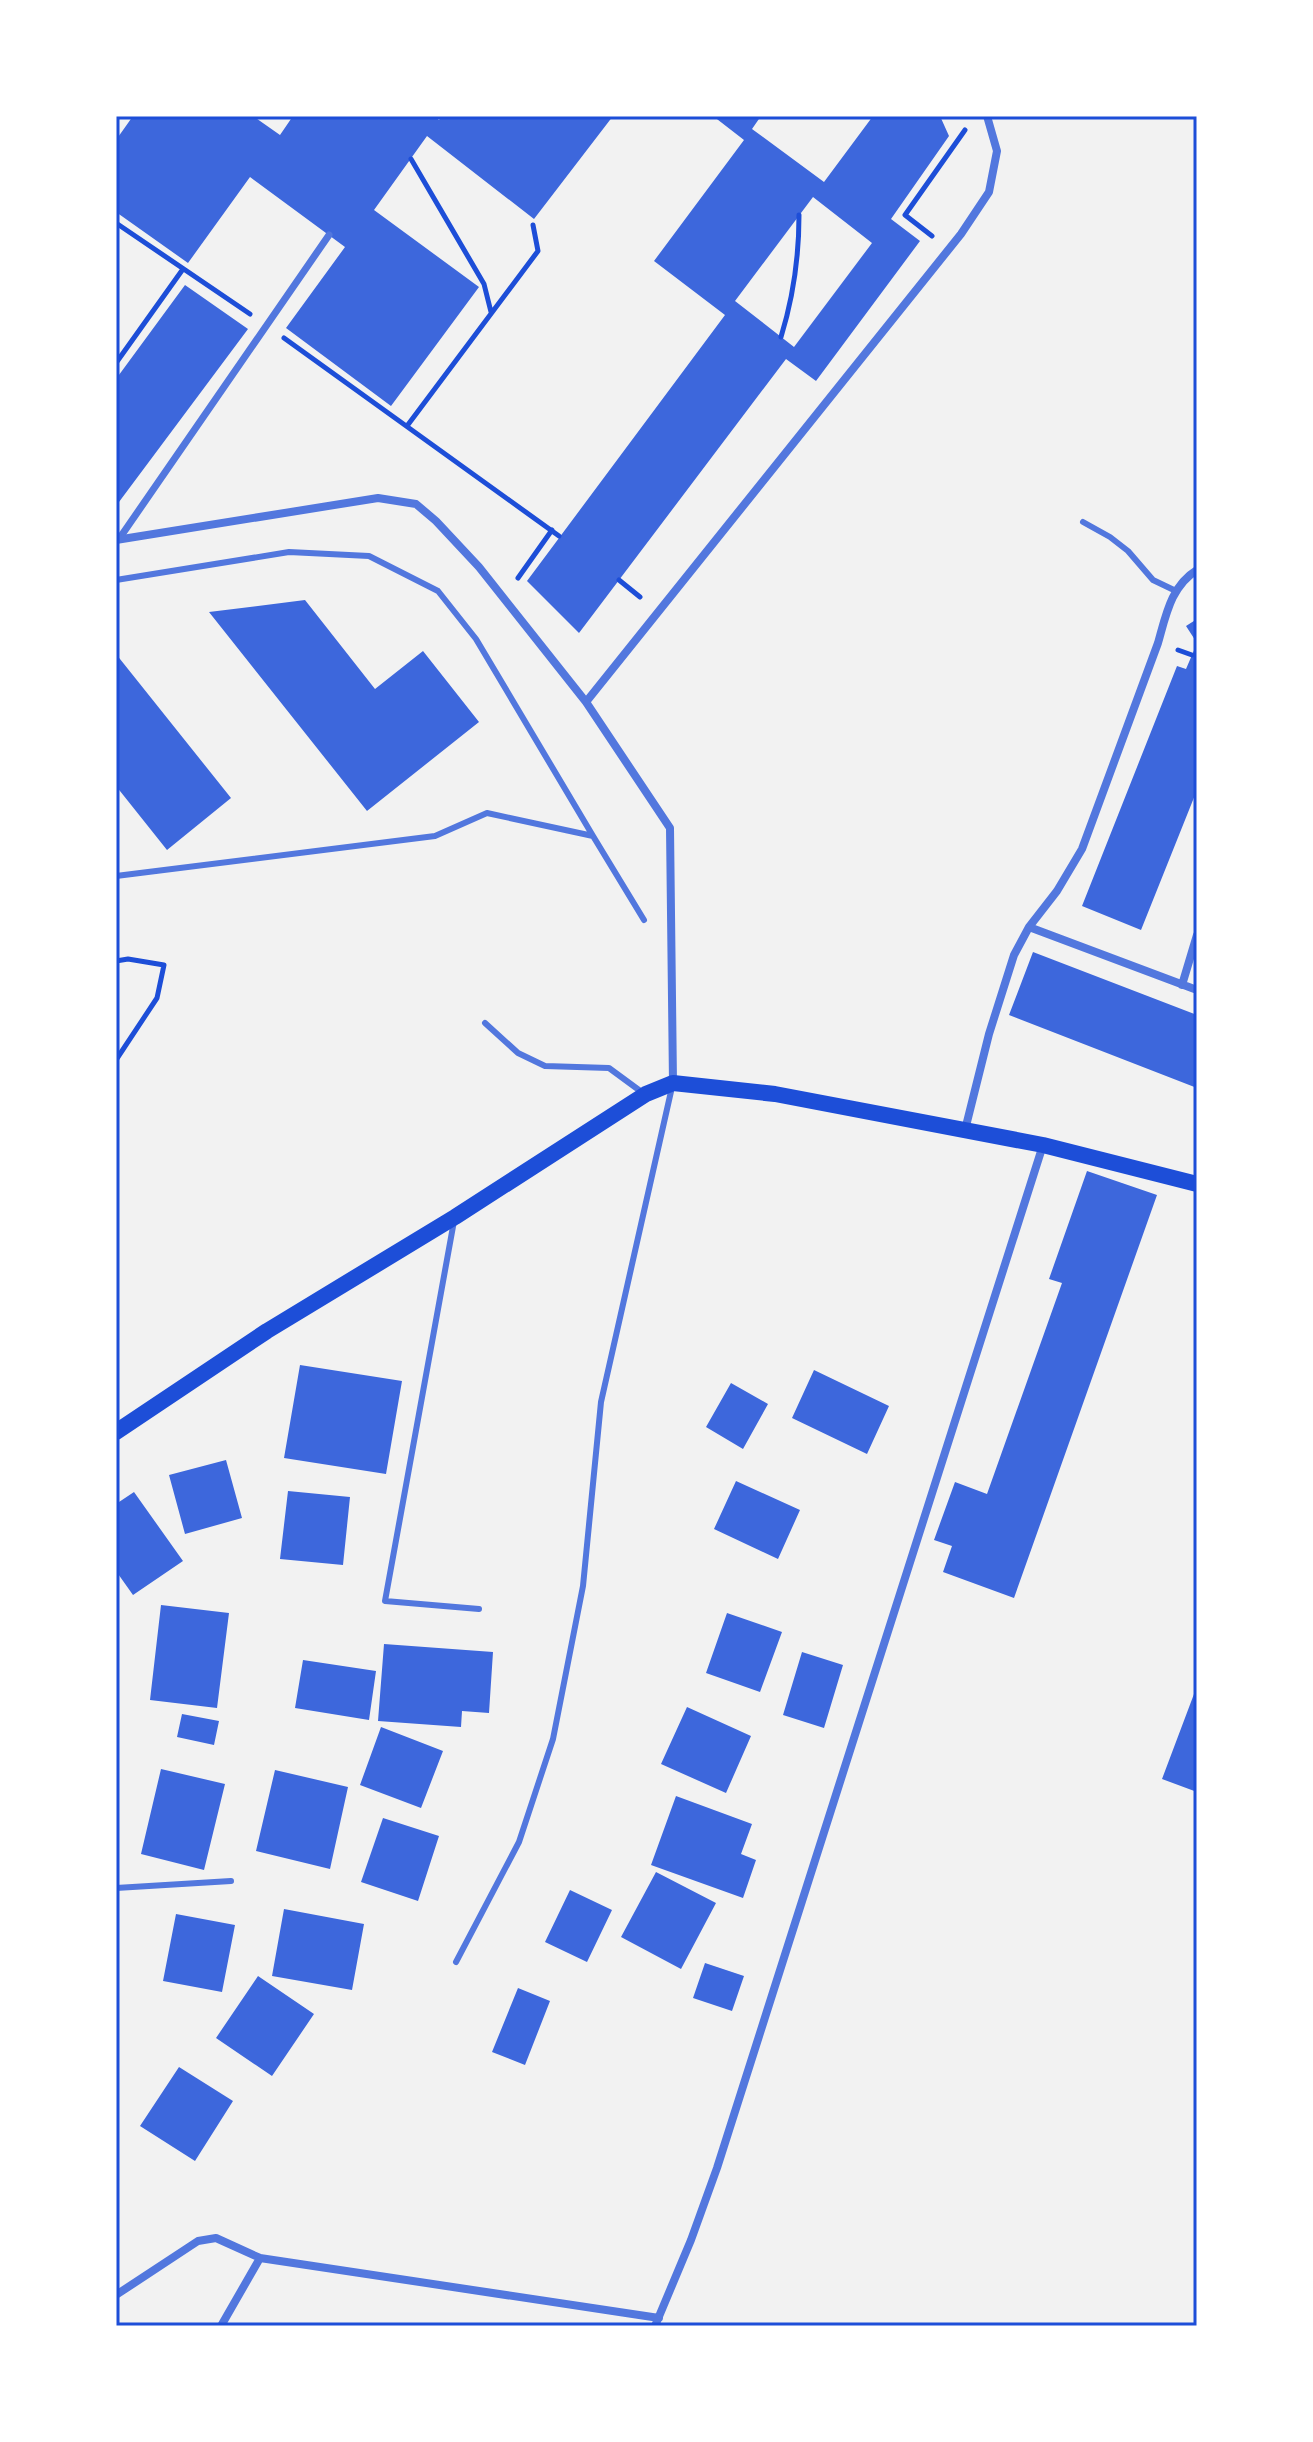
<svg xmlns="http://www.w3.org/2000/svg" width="1313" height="2442" viewBox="0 0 1313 2442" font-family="'Roboto Condensed',sans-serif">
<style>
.building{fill:#3d67dc;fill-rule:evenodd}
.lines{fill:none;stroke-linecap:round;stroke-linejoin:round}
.path{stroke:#1d4ed8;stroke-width:5}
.service{stroke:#5277de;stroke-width:6}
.pedestrian{stroke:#5277de;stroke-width:7}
.minor{stroke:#5277de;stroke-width:8}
.secondary{stroke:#1d4ed8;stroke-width:16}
.neatline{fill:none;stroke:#1d4ed8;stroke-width:3}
</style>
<rect width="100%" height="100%" fill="#f2f2f2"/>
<path class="building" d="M 133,116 L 253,116 L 280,135 L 293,116 L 434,116 L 439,120 L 442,116 L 613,116 L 534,219 L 427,136 L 374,210 L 479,287 L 391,406 L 286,328 L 345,247 L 250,177 L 188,263 L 116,212 L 116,140 Z
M 713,116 L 761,116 L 752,129 L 824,182 L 873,116 L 940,116 L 949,136 L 891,219 L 920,241 L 816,381 L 786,359 L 579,633 L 527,581 L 725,315 L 654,261 L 744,140 ZM 813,197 L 872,243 L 794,347 L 735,301 Z
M 185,285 L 248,329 L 116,506 L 116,379 Z
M 305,600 L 375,689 L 423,651 L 479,722 L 367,811 L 209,612 Z
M 1197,619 L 1197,790 L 1141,930 L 1082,906 L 1177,666 L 1186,669 L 1192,655 L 1197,643 L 1186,626 Z
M 116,654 L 231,798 L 167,850 L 116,786 Z
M 1033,952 L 1197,1015 L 1197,1088 L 1009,1015 Z
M 1087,1171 L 1157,1195 L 1014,1598 L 943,1572 L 952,1546 L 934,1540 L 955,1482 L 987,1494 L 1062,1283 L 1049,1279 Z
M 300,1365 L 402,1381 L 386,1474 L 284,1458 Z
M 814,1370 L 889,1406 L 867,1454 L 792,1418 Z
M 731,1383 L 768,1404 L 743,1449 L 706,1427 Z
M 226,1460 L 242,1518 L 185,1534 L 169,1475 Z
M 736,1481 L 800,1510 L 778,1559 L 714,1529 Z
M 288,1491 L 350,1497 L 343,1565 L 280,1559 Z
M 134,1492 L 183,1561 L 133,1595 L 116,1571 L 116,1504 Z
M 161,1605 L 229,1613 L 217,1708 L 150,1700 Z
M 727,1613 L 782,1632 L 760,1692 L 706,1673 Z
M 384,1644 L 493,1652 L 489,1713 L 462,1711 L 461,1727 L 378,1721 Z
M 802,1652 L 843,1665 L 824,1728 L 783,1715 Z
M 303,1660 L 376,1671 L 369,1720 L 295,1708 Z
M 1197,1686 L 1197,1792 L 1162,1779 Z
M 687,1707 L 751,1736 L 726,1793 L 661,1764 Z
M 182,1714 L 219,1721 L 214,1745 L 177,1737 Z
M 381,1727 L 443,1751 L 421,1808 L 360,1785 Z
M 161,1769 L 225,1784 L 204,1870 L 141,1854 Z
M 275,1770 L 348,1787 L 330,1869 L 256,1851 Z
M 676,1796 L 752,1824 L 741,1854 L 756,1860 L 743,1898 L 651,1865 Z
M 383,1818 L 439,1836 L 418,1901 L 361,1882 Z
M 656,1872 L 716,1903 L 681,1969 L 621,1937 Z
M 570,1890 L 612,1910 L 587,1962 L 545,1942 Z
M 284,1909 L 364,1924 L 352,1990 L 272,1976 Z
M 176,1914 L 235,1925 L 222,1992 L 163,1981 Z
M 705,1963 L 744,1976 L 732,2011 L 693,1998 Z
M 258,1976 L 314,2014 L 272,2076 L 216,2038 Z
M 518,1988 L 550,2001 L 525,2065 L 492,2052 Z
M 179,2067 L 233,2101 L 195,2161 L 140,2126 Z"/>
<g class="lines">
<path class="path" d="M 411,159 L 484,284 L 491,312
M 116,223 L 250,314
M 932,236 L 905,215 L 965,130
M 781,337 C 793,298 799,256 799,215
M 284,338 L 559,536
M 116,363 L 183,269
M 407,426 L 538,251 L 533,225
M 518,578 L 552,530
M 619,580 L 640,597
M 1178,650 L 1192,655
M 116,961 L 128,959 L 164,965 L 157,998 L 116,1060"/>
<path class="service" d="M 1083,522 L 1110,537 L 1128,551 L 1153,580 L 1176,591
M 116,580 L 289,552 L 369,556 L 438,591 L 476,639 L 593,836
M 116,876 L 435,836 L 487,813 L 593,836 L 644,920
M 485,1023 L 518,1053 L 545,1066 L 609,1068 L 643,1093
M 454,1221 L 385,1601 L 479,1609
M 116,1888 L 231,1881
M 456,1962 L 519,1842 L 553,1739 L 583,1586 L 601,1402 L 672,1087"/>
<path class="pedestrian" d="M 119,539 L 329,235"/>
<path class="minor" d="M 116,540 L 378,498 L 416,504 L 436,521 L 479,567 L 586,702 L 670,828 L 673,1083
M 586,702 L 961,234 L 989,192 L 997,151 L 987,116
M 1029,927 L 1197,990
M 1182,985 L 1197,935
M 965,1130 L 989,1034 L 1014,955 L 1029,927 L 1057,891 L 1082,849 L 1158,643 C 1166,615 1171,586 1197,570
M 116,2295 L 198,2241 L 216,2238 L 260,2258 L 659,2318
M 221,2326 L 260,2258
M 655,2326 L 691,2240 L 717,2168 L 1043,1145"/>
<path class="secondary" d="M 116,1432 L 267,1331 L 455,1217 L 646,1094 L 673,1083 L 775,1094 L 1043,1145 L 1197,1184"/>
</g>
<rect width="1313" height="2442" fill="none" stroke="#ffffff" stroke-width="236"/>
<rect x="118" y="118" width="1077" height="2206" class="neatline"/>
</svg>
